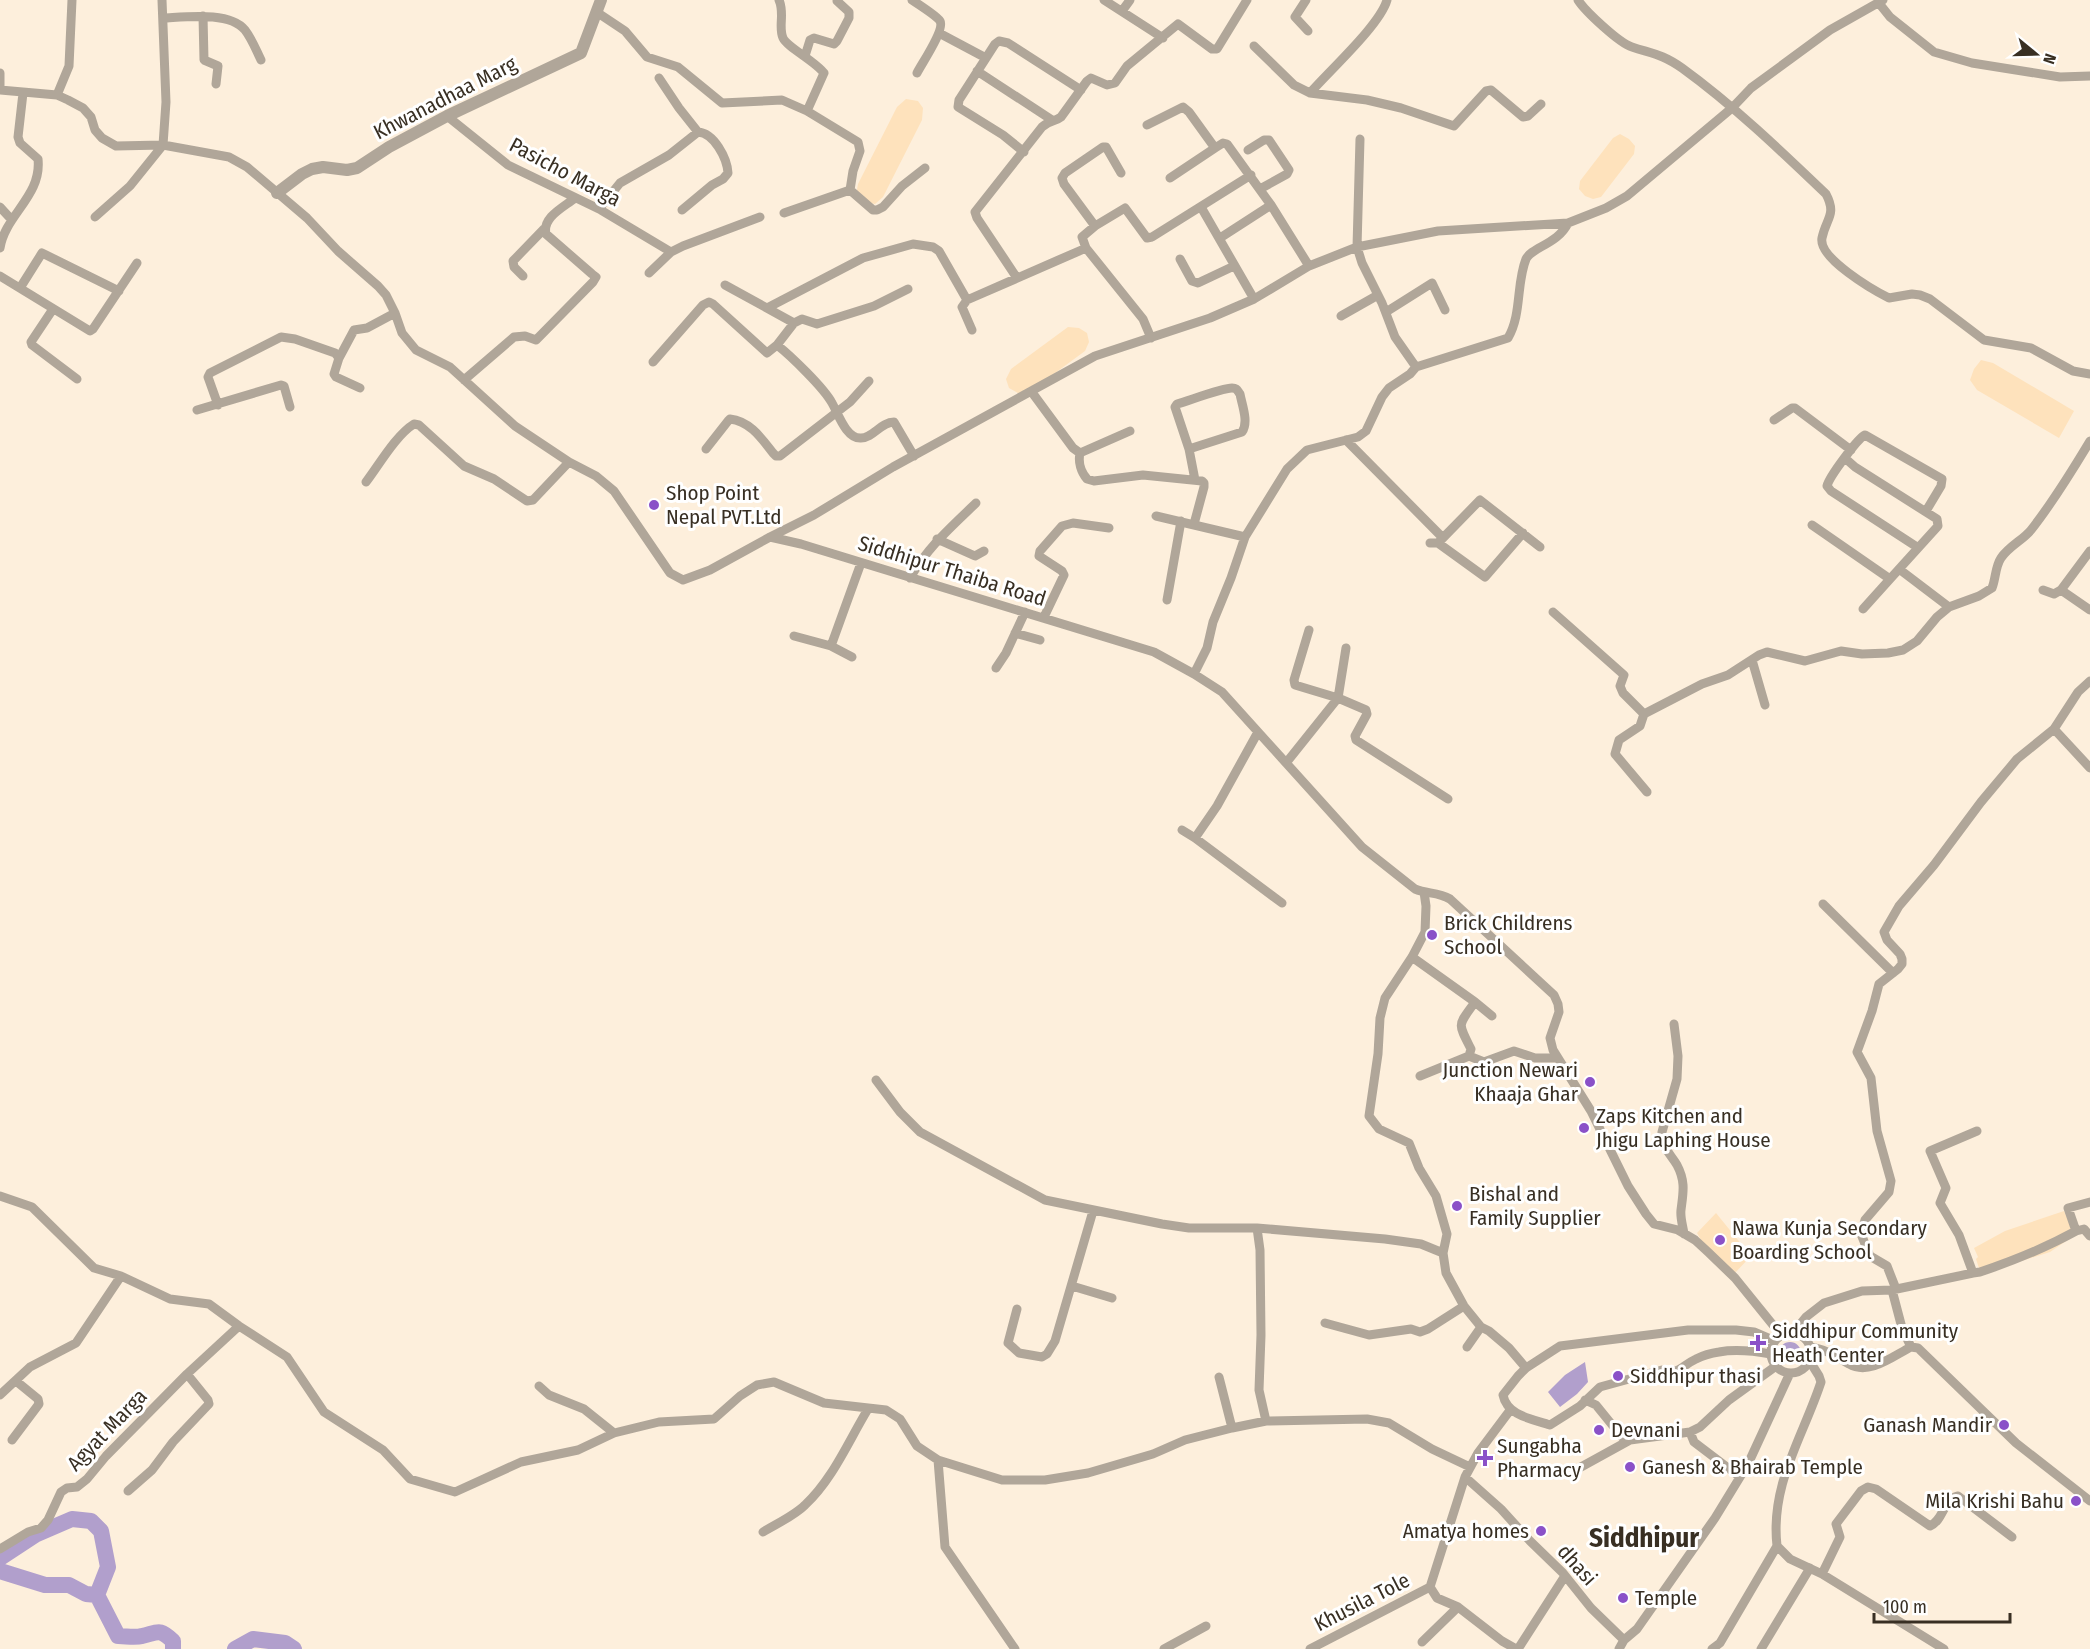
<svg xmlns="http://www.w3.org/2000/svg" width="2090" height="1649" viewBox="0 0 2090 1649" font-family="'Fira Sans Condensed',sans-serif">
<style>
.built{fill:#fee2bc}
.water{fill:#b19fcc}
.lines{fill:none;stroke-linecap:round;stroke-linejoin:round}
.river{stroke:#b19fcc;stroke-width:16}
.minor{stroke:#b0a699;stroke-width:9}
.tertiary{stroke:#b0a699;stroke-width:12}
.poi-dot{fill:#8a51c8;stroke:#fff;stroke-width:2}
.labels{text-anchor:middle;stroke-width:6;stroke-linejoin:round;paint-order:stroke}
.street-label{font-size:21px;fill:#382f23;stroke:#fff}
.poi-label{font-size:21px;fill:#382f23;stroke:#fff;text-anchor:start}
.district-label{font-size:27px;font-weight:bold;fill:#382f23;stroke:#fff}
</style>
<rect width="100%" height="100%" fill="#fdefdc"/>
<path class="built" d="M 906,99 L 918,101 L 923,108 L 922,120 L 883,197 L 875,204 L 865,202 L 856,195 L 858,184 L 897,107 Z
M 1620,134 L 1629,139 L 1635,146 L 1634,154 L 1601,197 L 1593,199 L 1585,196 L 1579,189 L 1580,181 L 1613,138 Z
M 1068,327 L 1079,328 L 1087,333 L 1089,342 L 1085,351 L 1028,393 L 1018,393 L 1009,388 L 1006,379 L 1011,369 Z
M 1981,360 L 1993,363 L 2074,411 L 2059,438 L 1977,390 L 1970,380 L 1974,369 Z
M 2064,1211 L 2075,1235 L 2050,1252 L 1981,1274 L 1976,1259 L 1978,1257 L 1974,1248 L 2005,1231 Z
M 1716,1213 L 1751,1256 L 1734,1274 L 1705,1247 L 1697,1233 Z"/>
<path class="water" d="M1779 1353a11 11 0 1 1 22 0a11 11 0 1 1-22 0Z
M 1585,1362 L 1588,1382 L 1577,1394 L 1560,1407 L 1548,1392 L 1565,1375 Z"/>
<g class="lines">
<path class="river" d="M 0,1558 L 35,1535 L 72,1519 L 91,1521 L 101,1531 L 108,1567 L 97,1595 L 118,1636 C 126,1636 135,1638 142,1636 C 159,1632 159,1628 173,1641 L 173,1649
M 0,1571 L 45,1585 L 69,1585 L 86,1594 L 97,1595
M 235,1649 L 253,1639 L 285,1643 L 294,1649"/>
<path class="minor" d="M 779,0 C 785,13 778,27 783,38 C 787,47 815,61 824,73 L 807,111
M 912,0 C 918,4 937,16 940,21 C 945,30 922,63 917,73
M 1104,0 L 1163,38
M 1306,0 L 1295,17 L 1308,31
M 1387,0 C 1380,25 1329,71 1310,93 L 1367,100 L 1401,108 L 1454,126 L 1486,91 L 1491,90 L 1523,117 L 1528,116 L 1541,104
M 1578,0 C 1585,11 1619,43 1632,47 C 1653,54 1662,54 1682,68 C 1733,105 1780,150 1826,194 C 1837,215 1826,218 1822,238 C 1818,258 1873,290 1889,298 L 1912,294 L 1920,295 L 1930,299 L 1984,340 L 2031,348 L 2073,371 L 2090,374
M 1878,2 L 1890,17 L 1934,52 L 1972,63 L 2060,77 L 2090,76
M 1122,11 L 1130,0
M 598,13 L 625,31 L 647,57 L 678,67 L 722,103 L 782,100 L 807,111 L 858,142 L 860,151 L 853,171 L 850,190 L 873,210 L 877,210 L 883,207 L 902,186 L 925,168
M 203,16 L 204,60 L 218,66 L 216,84
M 163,18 C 185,17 230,11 245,30 C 252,39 256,50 261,60
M 939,33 L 986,58
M 1254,46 L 1294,85 L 1310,93
M 805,56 L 810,40 L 814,38 L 834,44 L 837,41 L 849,18 L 849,12 L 837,1
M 977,71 L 1052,120
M 0,73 L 0,90 L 57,95 L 68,100 L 83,108 L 91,117 L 95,130 L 102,138 L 116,146 L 163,145 L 229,157 L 247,167 L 307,218 L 338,251 L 378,286 L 386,295 L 395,313 L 402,333 L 416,350 L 450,367 L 515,426 L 569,462 L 596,476 L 614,491 L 670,573 L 683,580 L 710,570 L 770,537 L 801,544 L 1154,652 L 1194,674 L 1222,692 L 1362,847 L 1415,889 C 1427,894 1438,892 1450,899 L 1554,995 L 1558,1004 L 1559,1012 L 1550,1038 L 1553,1050 L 1591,1111 L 1628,1186 L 1646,1214 L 1654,1224 L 1678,1230 L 1695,1240 L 1708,1252 L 1735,1278 L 1781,1335
M 659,78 L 679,108 L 698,132
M 57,95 L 69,66 L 72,0
M 447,116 L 508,165 L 599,209 L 671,252
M 1147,125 L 1183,107 L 1189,112 L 1215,148 L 1223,143 L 1227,144 L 1271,205 L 1309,266
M 1248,150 L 1264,140 L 1269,140 L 1289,170 L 1287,174 L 1260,189
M 1024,152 L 1003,135 L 958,107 L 959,100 L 995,44 L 999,41 L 1008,43 L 1081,90
M 1170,178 L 1215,148
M 0,207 L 11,219
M 1201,207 L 1254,299
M 599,209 L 620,183 L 669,155 L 698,132 C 714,133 727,158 728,173 L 723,179 L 712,185 L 682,210
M 784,213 L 850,190
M 95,217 L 130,186 L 163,145 L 166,102 L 162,0
M 1095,226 L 1064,184 L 1062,178 L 1065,173 L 1103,147 L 1106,147 L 1121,173
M 1220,238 L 1271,205
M 0,248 C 5,215 42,196 38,159 L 20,143 L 18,137 L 23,93
M 1180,259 L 1192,281 L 1198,283 L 1234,266
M 649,273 L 671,252 L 683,246 L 760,217
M 0,276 L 90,331 L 93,329 L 137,263
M 523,276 L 514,267 L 513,261 L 544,229
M 1017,278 L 977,218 L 975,212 L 1042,127 C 1049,120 1055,122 1061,117 L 1087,81 L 1091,78 L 1107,85 L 1115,83 L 1127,66 L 1178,24 L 1212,49 L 1217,49 L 1247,0
M 725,285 L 794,323 L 777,345 C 791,356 824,388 832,403 C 838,413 846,439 861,438 C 873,438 881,422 894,422 L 914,456
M 20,288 L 42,253 L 119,291
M 769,307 L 863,258 L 913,244 L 933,247 L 939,251 L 967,300
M 53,309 L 31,342 L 32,345 L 77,379
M 1386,312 L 1432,283 L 1445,310
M 1341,316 L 1378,295
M 794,323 L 802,319 L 817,324 L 874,306 L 908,289
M 972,330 L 962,307 L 967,300 L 1086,248
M 1151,338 L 1143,319 L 1086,248 L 1082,237 L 1095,226 L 1125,208 L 1147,238 L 1152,237 L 1251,175
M 339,358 L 334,374 L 336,377 L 360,388
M 653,362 L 703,305 L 709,302 L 713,304 L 767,353 L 777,345
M 1416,367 L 1508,338 C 1522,314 1516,284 1526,259 C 1532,247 1558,244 1568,223
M 464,380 L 514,337 L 525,336 L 536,340 L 593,282 L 596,277 L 592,274 L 546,234 C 542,217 564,207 575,198
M 1031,391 L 1073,448 L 1080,453
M 218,405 L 208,377 L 210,373 L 281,337 L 295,339 L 335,353 L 339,358 L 354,330 L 367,328 L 395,313
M 197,410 L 281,385 L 284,386 L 290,407
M 1774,420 L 1792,408 L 1795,408 L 1851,450
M 1130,431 L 1080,453 C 1078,462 1081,472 1087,479 L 1094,481 L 1143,475 L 1202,481 L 1204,483 L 1204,487 L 1194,524
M 1346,440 L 1442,537
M 706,449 L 728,421 L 730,419 C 750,421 762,439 773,453 L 776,456 L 780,456 L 850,402 L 869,381
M 1189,449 L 1242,432 C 1249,422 1242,405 1240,394 C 1237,390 1237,388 1232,388 C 1222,388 1188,401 1177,404 L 1175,407 L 1189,449 L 1195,480
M 366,482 C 379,465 396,435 414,424 L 419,425 L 464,466 L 494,479 L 527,501 L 533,500 L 569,462
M 1156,516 L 1245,537
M 1812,525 L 1890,579 L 1938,526 L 1937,519 L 1855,467 L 1846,459
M 770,537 L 814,515 L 893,467 L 1095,356 L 1210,318 L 1254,299 L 1309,266 L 1357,247 L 1438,231 L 1568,223 L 1606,208 L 1627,196 L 1732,108 L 1751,88 L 1830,30 L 1883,0
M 937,539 L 975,556 L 984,551
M 1430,543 L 1438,543 L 1480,500 L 1540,547
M 1438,543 L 1485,577 L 1523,533
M 1917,547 L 1831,491 L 1827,486 C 1829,477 1858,438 1865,435 L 1942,479 L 1941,486 L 1926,511
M 1899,569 L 1949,607
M 910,578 C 928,547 950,528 976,503
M 2043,590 L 2054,594 L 2061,590 L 2090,551
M 2061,590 L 2090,610
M 1167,600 L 1181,521
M 1863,609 L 1890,579
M 1553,612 L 1624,675 L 1620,686 L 1623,693 L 1644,714
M 1044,617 L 1064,575 L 1062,571 L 1039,556 L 1040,551 L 1062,526 L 1073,523 L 1109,528
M 1309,630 L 1294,680 L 1295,685 L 1338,698 L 1366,710 L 1367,714 L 1355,736 L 1356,740 L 1448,799
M 1015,633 L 1040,640
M 794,636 L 831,646 L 852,657
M 831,646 L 861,563
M 1752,660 L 1765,705
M 996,668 L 1006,653 L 1025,612
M 1194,674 L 1207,648 L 1213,622 L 1231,578 L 1245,537 L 1287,469 L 1307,450 L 1358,437 L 1366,431 L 1382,397 L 1389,388 L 1410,374 L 1416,367 L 1395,337 L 1382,303 L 1362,263 L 1357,247 L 1360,139
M 2054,729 L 2090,768
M 1286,763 L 1338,698 L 1346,648
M 1647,792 L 1615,754 L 1619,740 L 1640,726 L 1644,714 L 1702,684 L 1728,675 L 1759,655 L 1767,652 L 1805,661 L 1841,651 L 1862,654 L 1888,653 L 1903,650 L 1917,641 L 1937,617 L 1949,607 L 1979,596 L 1992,588 C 1996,578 1995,567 2001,558 C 2009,546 2023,540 2031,530 C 2053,502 2072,471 2090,441
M 1182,830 L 1195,838 L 1282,903
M 1195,838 L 1217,806 L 1258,732
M 1424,892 L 1426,906 L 1425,932 L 1412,957 L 1385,998 L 1380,1018 L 1378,1054 L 1369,1116 L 1379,1129 L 1409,1143 L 1419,1168 L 1436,1196 L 1447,1234 L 1443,1253 L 1446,1273 L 1464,1306 L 1481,1327 L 1489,1331 L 1509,1348 L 1526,1368 L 1518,1376 L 1503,1395 C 1507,1416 1533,1419 1550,1425 L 1580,1406 L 1600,1387 L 1662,1370 C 1680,1375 1681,1366 1696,1359 C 1702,1356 1712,1353 1719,1352 C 1736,1349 1754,1351 1771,1354
M 1823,904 L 1893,973
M 1412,957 L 1475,1002 L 1492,1016
M 1674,1024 L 1678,1056 L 1677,1079 L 1662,1132 C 1661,1147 1670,1153 1677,1165 C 1686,1182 1683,1193 1681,1210 C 1680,1218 1683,1226 1684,1234
M 1469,1056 L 1484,1062 L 1514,1051 L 1535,1058 L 1556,1058
M 1420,1076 L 1469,1056 L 1471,1049 C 1457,1022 1458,1026 1475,1002
M 876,1080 L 900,1112 L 920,1132 L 1045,1200 L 1162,1224 L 1189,1228 L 1257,1228
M 0,1196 L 32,1207 L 94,1268 L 121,1276 L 170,1299 L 209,1304 L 239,1326 L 287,1357 L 324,1412 L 383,1450 L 410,1479 L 455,1492 L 521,1462 L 578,1450 L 614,1433 L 659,1422 L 714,1419 L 740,1396 L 757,1385 L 774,1382 L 824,1403 L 886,1410 L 900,1419 L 917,1446 L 938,1460 L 945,1547 L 1015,1649
M 2090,1202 L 2068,1208 L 2076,1231 L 2084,1229 L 2090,1236
M 1973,1273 L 1980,1272 C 2013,1261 2045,1248 2076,1231
M 1072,1286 L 1112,1298
M 1896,1289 L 1887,1266 L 1870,1256 L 1861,1234 L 1865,1220 L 1889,1192 L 1891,1181 L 1877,1131 L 1871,1078 L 1857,1052 L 1872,1011 L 1879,984 L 1898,969 L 1902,964 L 1902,959 L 1900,954 L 1887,940 L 1884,932 L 1899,906 L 1934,865 L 1981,802 L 2017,759 L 2054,729 L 2078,692 L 2090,681
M 1892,1290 L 1902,1328 L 1911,1347
M 1017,1309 L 1008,1343 L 1019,1353 L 1042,1357 L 1047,1354 L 1055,1341 L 1093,1211
M 1325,1323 L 1369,1335 L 1411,1329 L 1420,1332 L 1428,1329 L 1464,1306
M 1793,1333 L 1806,1317 L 1824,1303 L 1862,1291 L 1892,1290 L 1973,1273 L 1959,1235 L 1940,1203 L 1946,1188 L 1930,1151 L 1977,1131
M1771 1353a20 20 0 1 1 40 0a20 20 0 1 1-40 0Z
M 1467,1347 L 1481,1327
M 1810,1347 C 1831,1351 1832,1355 1849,1364 C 1869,1376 1893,1356 1911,1347 L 1918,1348 L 2016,1443 L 2090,1501
M 1526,1368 L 1560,1346 L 1688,1330 L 1736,1330 L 1754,1332 L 1775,1341
M 1219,1377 L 1232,1428
M 539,1386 L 549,1395 L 584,1409 L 614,1433
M 0,1395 L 30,1367 L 76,1343 L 121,1276
M 1585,1400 L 1596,1405 L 1626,1442
M 1266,1421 L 1259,1390 L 1261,1335 L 1260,1250 L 1257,1228 L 1385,1239 L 1421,1244 L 1443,1253
M 1690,1432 L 1694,1442 L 1740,1477
M 12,1440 L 39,1404 L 38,1399 L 16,1381
M 938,1460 L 1002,1480 L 1045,1480 L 1088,1473 L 1153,1454 L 1185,1440 L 1232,1428 L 1266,1421 L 1367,1419 L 1389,1423 L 1432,1449 L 1470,1467
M 1581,1467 L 1630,1440 L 1690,1432 L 1700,1427 L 1729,1400 L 1776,1366
M 1465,1477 L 1501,1509 L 1530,1541 L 1563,1573 L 1591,1608 L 1624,1640
M 128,1491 L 152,1470 L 173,1442 L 209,1404 L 208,1400 L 187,1374
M 763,1532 C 776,1524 794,1516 805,1505 C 833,1479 849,1440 868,1409
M 1777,1546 L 1790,1559 L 1822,1574 L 1944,1649
M 0,1549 L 28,1532 L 41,1528 L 48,1520 L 61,1492 L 67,1488 L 77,1487 L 87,1479 L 106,1456 L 187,1374 L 239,1326
M 1822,1574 L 1840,1537 L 1836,1524 L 1861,1491 L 1868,1487 L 1876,1489 L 1930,1526 C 1944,1520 1943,1499 1958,1496 L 2012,1537
M 1430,1587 L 1465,1477 L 1478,1453 L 1511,1409
M 1430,1587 L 1437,1598 L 1458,1607 L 1502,1641 L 1516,1649
M 1422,1642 L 1458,1607
M 1164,1649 L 1206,1626
M 1310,1649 L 1430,1587
M 1518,1649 L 1563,1579 L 1566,1577
M 1619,1649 L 1624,1640 L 1637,1629 L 1715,1518 L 1748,1464 L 1790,1373
M 1712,1649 L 1720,1643 L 1777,1546 C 1770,1484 1803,1437 1821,1382 L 1819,1376 L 1809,1360
M 1761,1649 L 1810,1568"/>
<path class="tertiary" d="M 277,193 L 302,174 L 312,169 L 323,167 L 347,170 L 357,168 L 389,147 L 447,116 L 581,53 L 601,0"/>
</g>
<g class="poi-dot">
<circle cx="654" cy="505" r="6"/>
<circle cx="1432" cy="935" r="6"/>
<circle cx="1590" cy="1082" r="6"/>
<circle cx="1584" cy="1128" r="6"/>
<circle cx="1457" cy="1206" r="6"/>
<circle cx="1720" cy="1240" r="6"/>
<path d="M1755 1334h6v6h6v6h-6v6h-6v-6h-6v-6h6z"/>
<circle cx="1618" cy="1376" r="6"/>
<circle cx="2004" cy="1425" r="6"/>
<circle cx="1599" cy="1430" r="6"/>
<path d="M1482 1449h6v6h6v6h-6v6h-6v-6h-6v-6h6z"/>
<circle cx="1630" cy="1467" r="6"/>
<circle cx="2076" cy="1501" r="6"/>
<circle cx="1541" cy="1531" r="6"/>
<circle cx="1623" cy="1598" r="6"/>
</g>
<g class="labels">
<g class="street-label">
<text transform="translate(445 98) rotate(-27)" y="7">Khwanadhaa Marg</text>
<text transform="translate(565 172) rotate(28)" y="7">Pasicho Marga</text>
<text transform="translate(952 571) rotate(17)" y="7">Siddhipur Thaiba Road</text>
<text transform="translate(107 1430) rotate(-46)" y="7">Agyat Marga</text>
<text transform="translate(1577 1565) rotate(48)" y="7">dhasi</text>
<text transform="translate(1362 1602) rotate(-27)" y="7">Khusila Tole</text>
</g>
<g class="poi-label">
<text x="666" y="500">Shop Point<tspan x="666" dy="24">Nepal PVT.Ltd</tspan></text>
<text x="1444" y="930">Brick Childrens<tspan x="1444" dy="24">School</tspan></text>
<text x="1578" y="1077" text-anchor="end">Junction Newari<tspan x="1578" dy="24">Khaaja Ghar</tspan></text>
<text x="1596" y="1123">Zaps Kitchen and<tspan x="1596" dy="24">Jhigu Laphing House</tspan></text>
<text x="1469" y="1201">Bishal and<tspan x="1469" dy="24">Family Supplier</tspan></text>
<text x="1732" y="1235">Nawa Kunja Secondary<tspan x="1732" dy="24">Boarding School</tspan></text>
<text x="1772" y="1338">Siddhipur Community<tspan x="1772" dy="24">Heath Center</tspan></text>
<text x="1630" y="1383">Siddhipur thasi</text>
<text x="1992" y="1432" text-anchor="end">Ganash Mandir</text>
<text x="1611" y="1437">Devnani</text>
<text x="1497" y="1453">Sungabha<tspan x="1497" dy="24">Pharmacy</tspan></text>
<text x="1642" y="1474">Ganesh &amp; Bhairab Temple</text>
<text x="2064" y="1508" text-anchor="end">Mila Krishi Bahu</text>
<text x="1529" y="1538" text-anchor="end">Amatya homes</text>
<text x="1635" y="1605">Temple</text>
</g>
<g class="district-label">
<text x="1644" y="1547">Siddhipur</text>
</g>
</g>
<g transform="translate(2036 54) rotate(109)" stroke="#ffffff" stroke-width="4.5" paint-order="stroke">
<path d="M0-4.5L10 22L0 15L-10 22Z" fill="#382f23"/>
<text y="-9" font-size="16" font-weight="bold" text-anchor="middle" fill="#382f23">N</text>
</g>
<path d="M1874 1613v9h136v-9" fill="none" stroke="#382f23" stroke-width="3"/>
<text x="1883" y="1613" font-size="18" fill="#382f23" stroke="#ffffff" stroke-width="4.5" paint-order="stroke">100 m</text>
</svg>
